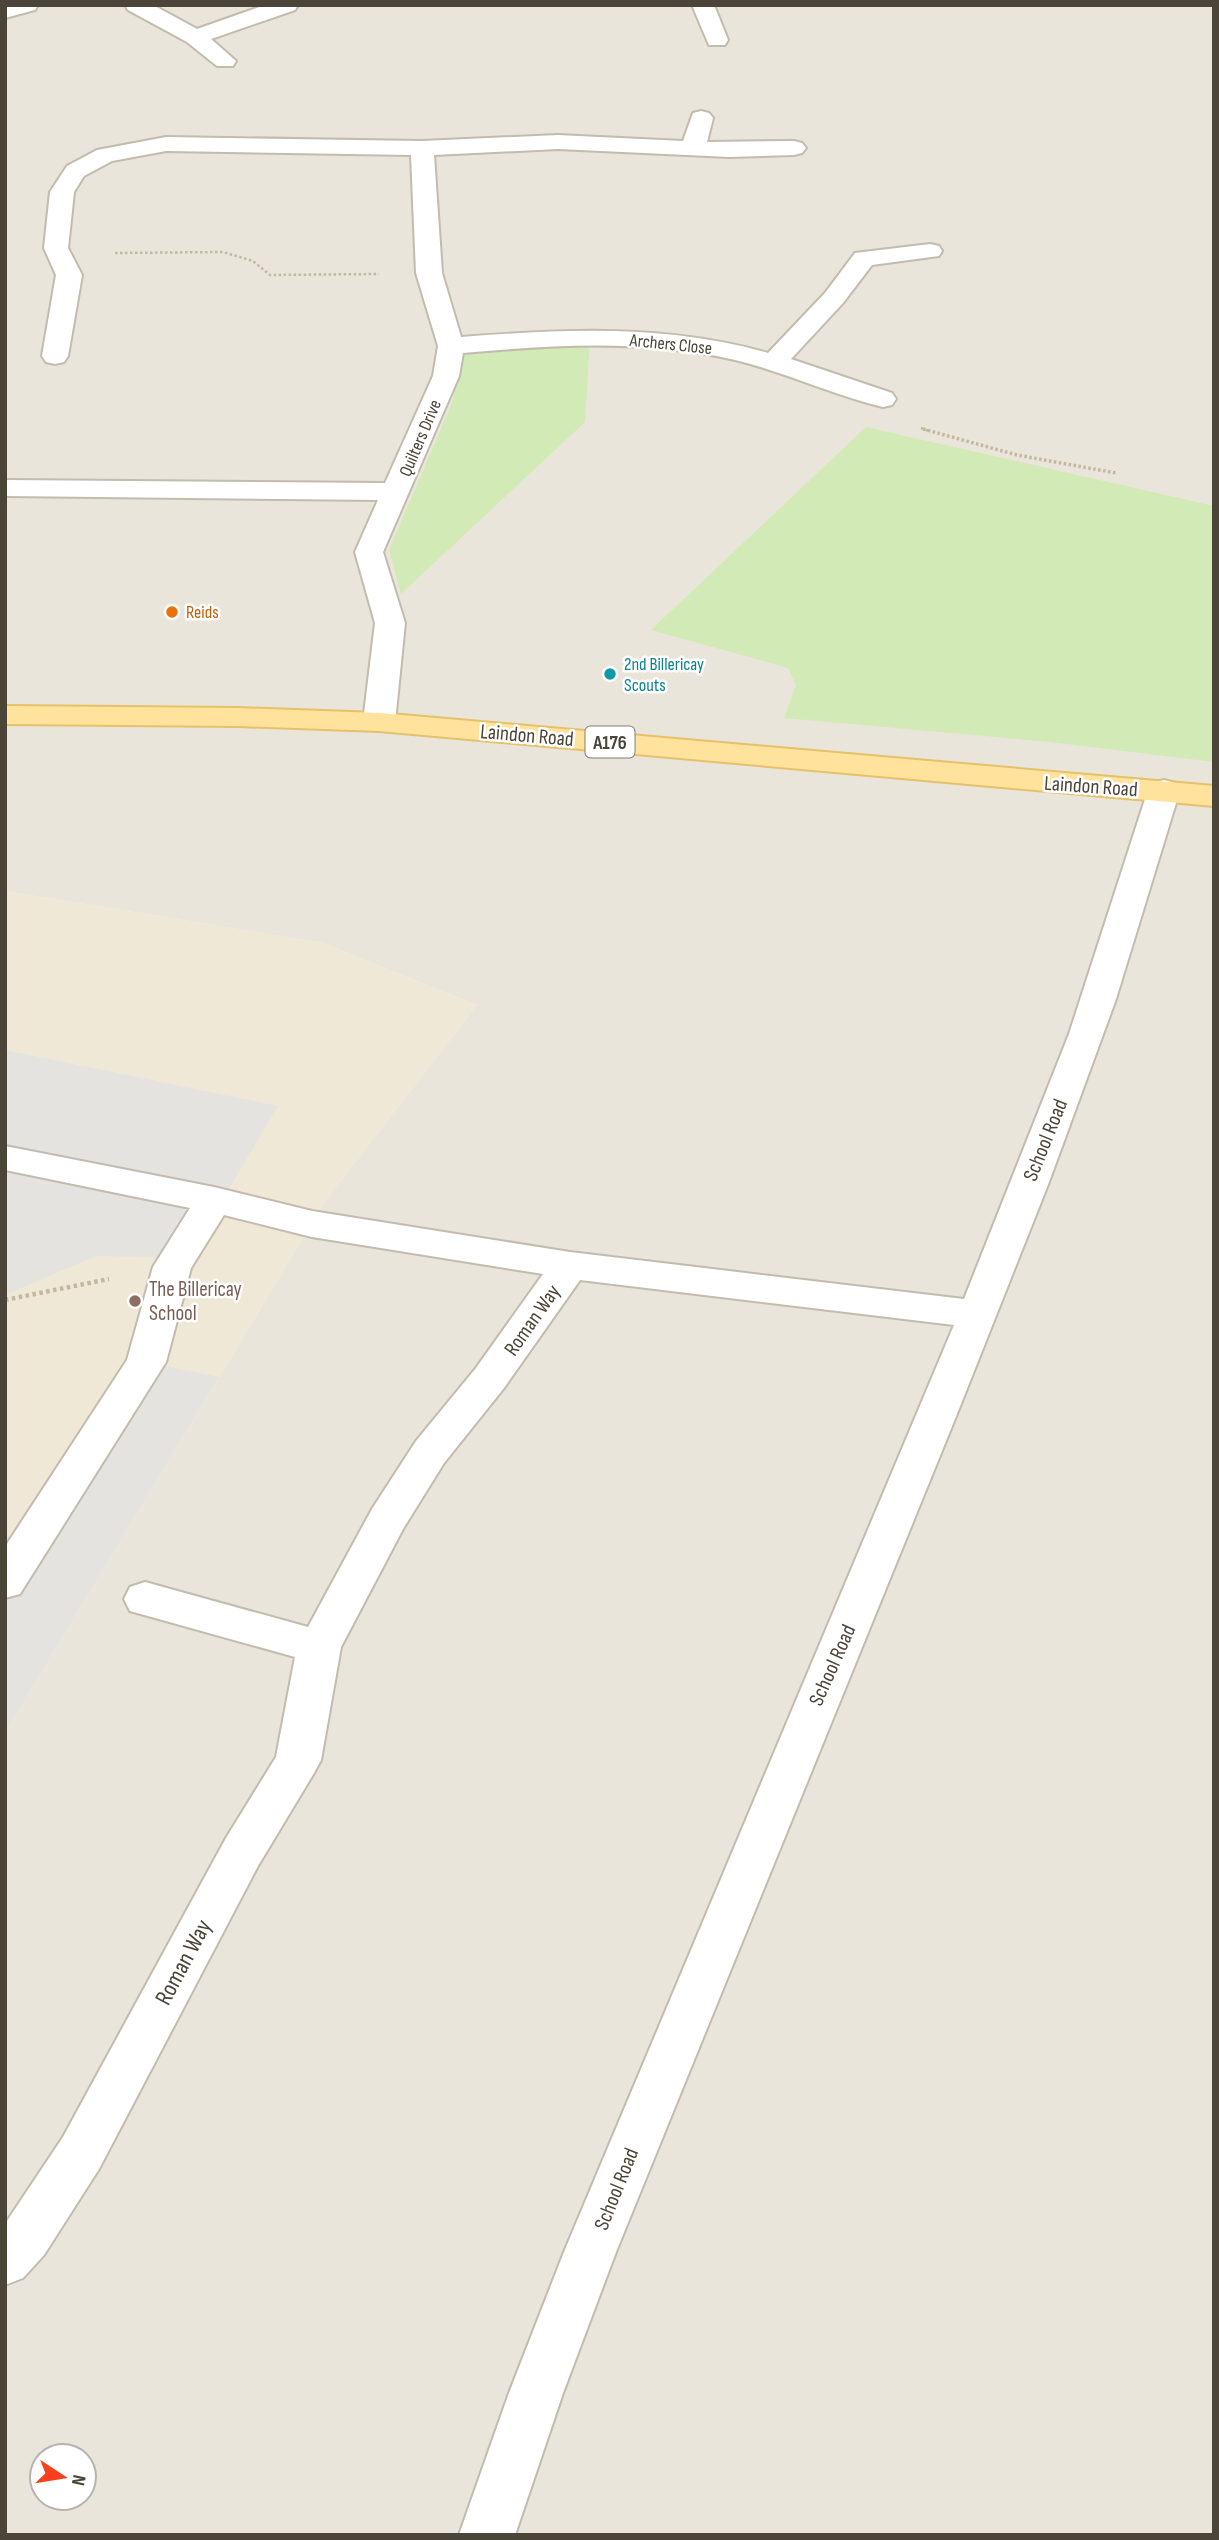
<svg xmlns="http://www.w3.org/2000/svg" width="1219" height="2540" viewBox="0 0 1219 2540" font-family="'Sofia Sans Condensed',sans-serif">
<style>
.residential{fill:#eae5da;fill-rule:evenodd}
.education{fill:#efe8d6}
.green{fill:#d2eab5}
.parking{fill:#e5e3e0}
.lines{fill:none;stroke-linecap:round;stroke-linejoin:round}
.minor-casing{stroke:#c2bbae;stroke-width:4}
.major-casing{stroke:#e6c16a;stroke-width:4}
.path-far2{stroke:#c4b79f;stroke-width:2.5;stroke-dasharray:2.5 2.5;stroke-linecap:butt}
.path-far1{stroke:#c4b79f;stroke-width:3.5;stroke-dasharray:2.5 2.5;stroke-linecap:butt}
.path{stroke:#c4b79f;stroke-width:4.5;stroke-dasharray:3.5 3.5;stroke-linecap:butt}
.minor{fill:#fff;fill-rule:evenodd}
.major{fill:#ffe39c;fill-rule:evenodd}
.food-dot{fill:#e8710a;stroke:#fff;stroke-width:2.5}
.culture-dot{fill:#0f9aa8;stroke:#fff;stroke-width:2.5}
.education-dot{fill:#8d6e63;stroke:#fff;stroke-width:2.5}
.labels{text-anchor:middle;stroke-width:5;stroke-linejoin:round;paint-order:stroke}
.far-street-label{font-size:18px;fill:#4b4439;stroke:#fff}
.far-food-label{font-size:18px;fill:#c56008;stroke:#fff;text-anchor:start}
.far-culture-label{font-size:18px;fill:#0d838f;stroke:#fff;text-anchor:start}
.shield{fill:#fff;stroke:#817c74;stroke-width:2}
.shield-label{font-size:19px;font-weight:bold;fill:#4b4439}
.street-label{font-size:21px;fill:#4b4439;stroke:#fff}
.education-label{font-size:21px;fill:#785e54;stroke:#fff;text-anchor:start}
.near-street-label{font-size:24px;fill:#4b4439;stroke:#fff}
</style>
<rect width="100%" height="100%" fill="#f6f3ec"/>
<path class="residential" d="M 5,5 L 1214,5 L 1214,2535 L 5,2535 L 5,1733 L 325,1201 L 477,1005 L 323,943 L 5,891 ZM 42,2456 L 84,2456 L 84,2498 L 42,2498 Z"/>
<path class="education" d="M 5,891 L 323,943 L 477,1005 L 325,1201 L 5,1733 Z"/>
<path class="green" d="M 590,339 L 585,422 L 401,594 L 389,550 L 452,403 L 464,345 Z
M 866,427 L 1214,506 L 1214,762 L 1050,742 L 784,718 L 796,685 L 788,668 L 651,630 Z"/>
<path class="parking" d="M 5,1050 L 278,1106 L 188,1258 L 96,1256 L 5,1295 Z
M 146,1362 L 219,1377 L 5,1733 L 5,1582 Z"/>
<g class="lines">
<g class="minor-casing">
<path id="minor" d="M 5,5 L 38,5 L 35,10 L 5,18 Z
M 125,5 L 153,5 L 197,29 L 265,5 L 298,5 L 295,10 L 211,39 L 236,61 L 233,66 L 217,66 L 187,42 L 128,10 Z
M 692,5 L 714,5 L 728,40 L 725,45 L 709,45 Z
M 701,111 L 709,113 L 713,118 L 707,142 L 794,141 L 802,143 L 806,148 L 802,153 L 794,155 L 729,157 L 558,149 L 434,155 L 442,273 L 461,337 C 565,329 667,324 768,353 L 825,293 L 855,253 L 930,244 L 939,246 L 942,251 L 939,256 L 872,265 L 843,303 L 791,359 L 892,393 L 896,399 L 892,405 L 883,407 C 833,395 785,372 735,360 C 646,339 554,345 463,353 L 459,376 L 383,552 L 405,623 L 395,722 L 390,729 L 379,731 L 368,729 L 363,722 L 375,623 L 355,552 L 378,500 L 5,496 L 5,480 L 385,483 L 433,376 L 438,346 L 416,273 L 411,155 L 166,151 L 112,161 L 84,176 L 74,192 L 68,248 L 82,275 L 68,356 L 64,362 L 55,364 L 46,362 L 42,356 L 56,275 L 44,248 L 50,192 L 67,166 L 97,150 L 166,137 L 422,141 L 558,135 L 683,141 L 693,113 Z
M 1164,780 L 1175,783 L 1180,790 L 1116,999 L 1049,1182 L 959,1409 L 616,2252 L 563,2393 L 515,2535 L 459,2535 L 509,2393 L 564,2252 L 954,1325 L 580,1280 L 504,1388 L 444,1463 L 403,1529 L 341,1647 L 321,1760 L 314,1773 L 258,1866 L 99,2169 L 44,2255 L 23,2278 L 5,2285 L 5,2224 L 63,2137 L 226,1838 L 276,1757 L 295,1657 L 130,1611 L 124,1599 L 130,1587 L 145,1582 L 308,1627 L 372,1509 L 416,1441 L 476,1368 L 543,1274 L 312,1237 L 224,1215 L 191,1268 L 166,1362 L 20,1594 L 5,1598 L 5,1547 L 127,1360 L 153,1267 L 190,1208 L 5,1170 L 5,1146 L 214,1187 L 312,1211 L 570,1252 L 964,1299 L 1069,1034 L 1148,790 L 1153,783 Z"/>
</g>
<g class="major-casing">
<path id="major" d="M 5,706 L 238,708 L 379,713 L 1214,786 L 1214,806 L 379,731 L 238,726 L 5,724 Z"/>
</g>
<path class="path-far2" d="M 115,253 L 223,252 L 253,261 L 270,275 L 379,274
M 921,428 L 929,431"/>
<path class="path-far1" d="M 923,429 L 1017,455 L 1116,473"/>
<path class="path" d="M 5,1300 L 109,1279"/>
<use href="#minor" class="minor"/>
<use href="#major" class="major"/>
</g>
<circle class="food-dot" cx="172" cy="612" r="7"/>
<circle class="culture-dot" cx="610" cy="674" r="7"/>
<circle class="education-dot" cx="135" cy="1301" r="7"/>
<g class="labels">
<g class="far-street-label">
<text transform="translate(671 344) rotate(6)" y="6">Archers Close</text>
<text transform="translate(420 438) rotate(-67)" y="6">Quilters Drive</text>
</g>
<g class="far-food-label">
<text x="186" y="618">Reids</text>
</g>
<g class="far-culture-label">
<text x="624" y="670">2nd Billericay<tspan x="624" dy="21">Scouts</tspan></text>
</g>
<rect class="shield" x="585.5" y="726.5" width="49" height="31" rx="5"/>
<g class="shield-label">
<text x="610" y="749">A176</text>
</g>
<g class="street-label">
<text transform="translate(527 735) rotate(5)" y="7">Laindon Road</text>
<text transform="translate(1091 786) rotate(4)" y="7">Laindon Road</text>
<text transform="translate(1045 1140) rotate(-68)" y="7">School Road</text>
<text transform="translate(532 1320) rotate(-55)" y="7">Roman Way</text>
<text transform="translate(832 1665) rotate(-66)" y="7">School Road</text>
<text transform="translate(616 2189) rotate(-68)" y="7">School Road</text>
</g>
<g class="education-label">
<text x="149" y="1296">The Billericay<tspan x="149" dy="24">School</tspan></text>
</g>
<g class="near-street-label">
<text transform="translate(183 1962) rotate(-62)" y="8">Roman Way</text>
</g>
</g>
<rect width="1219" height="2540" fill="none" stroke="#4b4439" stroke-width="14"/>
<g transform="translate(63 2477) rotate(102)"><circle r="33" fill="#ffffff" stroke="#b7b4b0" stroke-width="2"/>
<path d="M0-5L12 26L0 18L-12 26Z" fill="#fc3f1d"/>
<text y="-10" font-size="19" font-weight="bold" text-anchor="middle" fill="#4b4439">N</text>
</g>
</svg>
